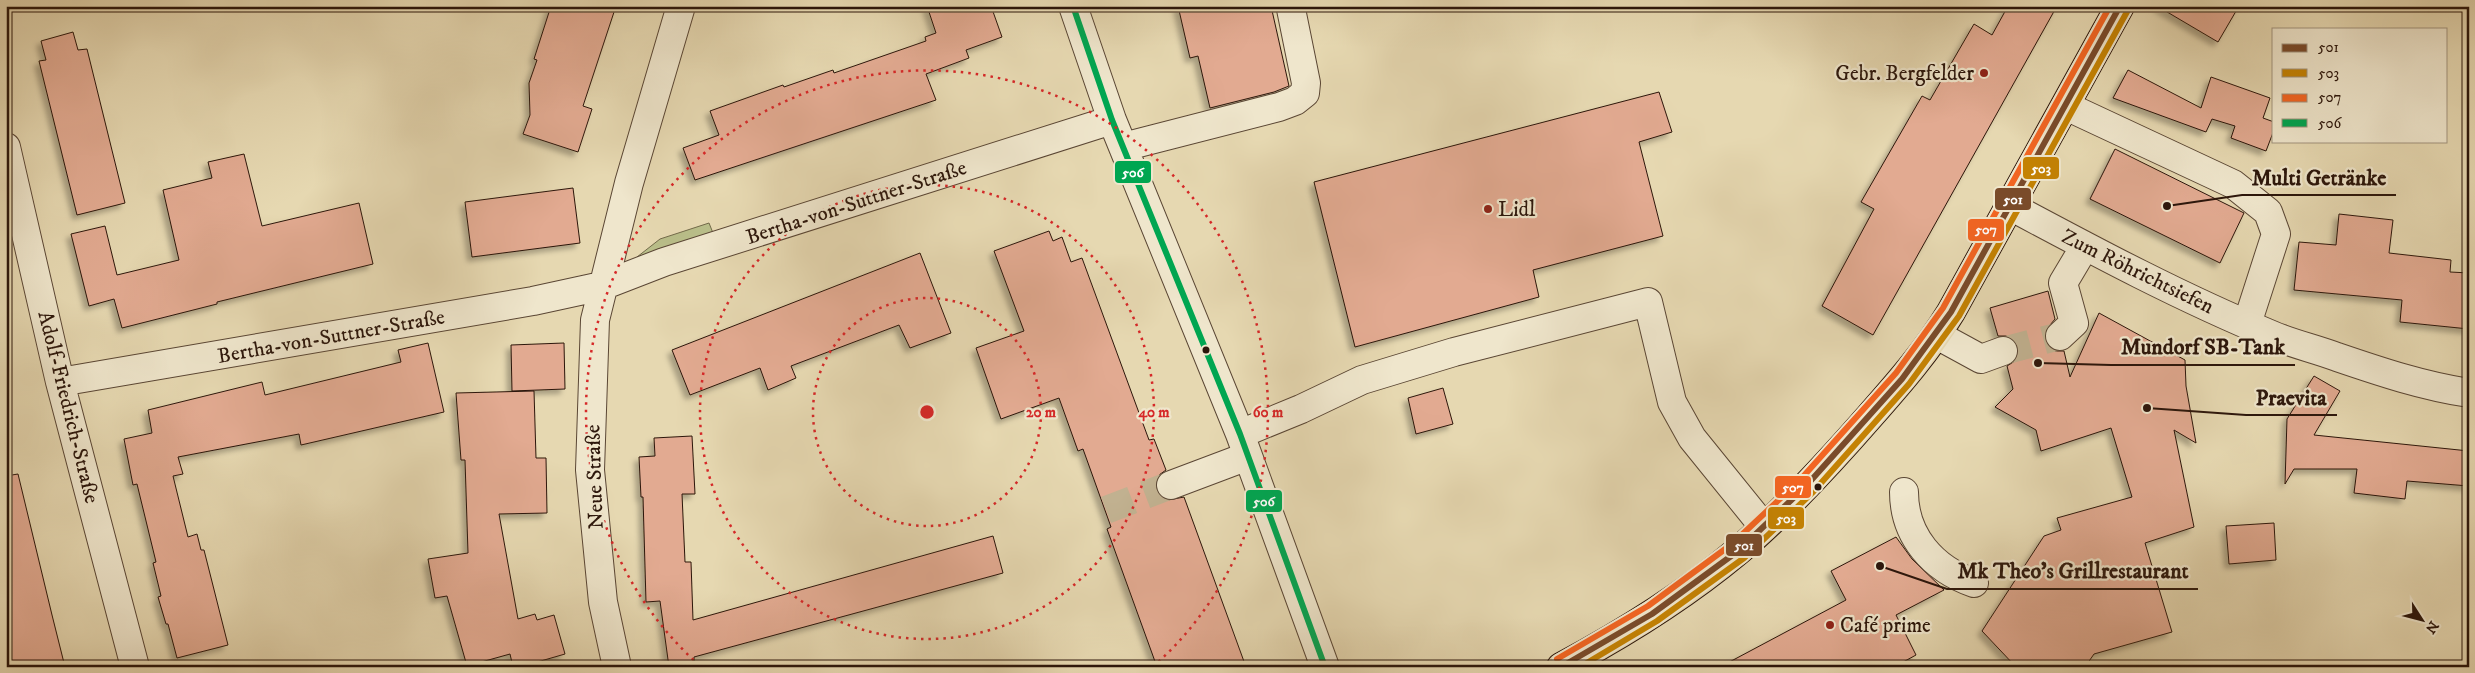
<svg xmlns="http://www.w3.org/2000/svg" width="2475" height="673" viewBox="0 0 2475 673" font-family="'IM FELL DW Pica',serif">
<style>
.green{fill:#b9be89;stroke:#726a4a}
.building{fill:#e2aa91;stroke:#2c160b;filter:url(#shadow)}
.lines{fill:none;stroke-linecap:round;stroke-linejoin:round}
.minor-tunnel{stroke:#c1b190;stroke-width:28;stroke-dasharray:28 14;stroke-linecap:butt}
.minor-casing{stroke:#5a4634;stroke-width:30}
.major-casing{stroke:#2c160b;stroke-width:30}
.minor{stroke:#efe6cc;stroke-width:28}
.major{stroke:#e6d8b1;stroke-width:28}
.bus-1-casing{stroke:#efe6cc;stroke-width:10}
.bus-2-casing{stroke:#efe6cc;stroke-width:10}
.bus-3-casing{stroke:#efe6cc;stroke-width:10}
.bus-4-casing{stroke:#efe6cc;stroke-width:10}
.bus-1{stroke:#7a4b2a;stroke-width:6}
.bus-2{stroke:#c48203;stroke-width:6}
.bus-3{stroke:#f26522;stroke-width:6}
.bus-4{stroke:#00a651;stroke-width:6}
.ring{fill:none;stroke:#d62828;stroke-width:2.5;stroke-dasharray:2.5 5}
.poi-dot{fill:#8f2418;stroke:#efe6cc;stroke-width:2}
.bus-dot{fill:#2c160b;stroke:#efe6cc;stroke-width:2}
.labels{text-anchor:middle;stroke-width:4.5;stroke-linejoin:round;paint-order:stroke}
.poi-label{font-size:21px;fill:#2c160b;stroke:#efe6cc;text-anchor:start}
.street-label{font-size:21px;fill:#2c160b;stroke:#efe6cc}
.centre{fill:#d62828;stroke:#efe6cc;stroke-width:2.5}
.ring-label{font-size:15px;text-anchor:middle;font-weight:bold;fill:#d62828;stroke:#efe6cc;stroke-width:4.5;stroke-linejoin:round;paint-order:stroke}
.leader{fill:none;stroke:#2c160b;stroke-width:2}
.callout-dot{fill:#2c160b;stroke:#efe6cc;stroke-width:2}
.callout-label{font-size:22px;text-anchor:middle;font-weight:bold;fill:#2c160b;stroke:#efe6cc;stroke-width:4.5;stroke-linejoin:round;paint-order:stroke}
.line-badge{stroke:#efe6cc;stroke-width:2}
.badge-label{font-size:14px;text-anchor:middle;font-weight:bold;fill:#fff}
</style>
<defs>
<filter id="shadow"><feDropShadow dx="-4.5" dy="4.5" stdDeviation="2.5" flood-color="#0004"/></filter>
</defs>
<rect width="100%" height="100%" fill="#e6d8b1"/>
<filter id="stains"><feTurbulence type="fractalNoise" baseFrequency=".004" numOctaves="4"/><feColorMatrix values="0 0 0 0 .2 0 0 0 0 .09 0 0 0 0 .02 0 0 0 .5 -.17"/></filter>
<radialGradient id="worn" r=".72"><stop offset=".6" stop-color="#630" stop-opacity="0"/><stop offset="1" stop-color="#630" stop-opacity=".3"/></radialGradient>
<path class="green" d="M 709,223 L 713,233 L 637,257 L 660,239 Z"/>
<path class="building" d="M 551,6 L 616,6 L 583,106 L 592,109 L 578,152 L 523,134 L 530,115 L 529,83 L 537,60 L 534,59 Z
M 927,6 L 991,6 L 1002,37 L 966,50 L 969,58 L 926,74 L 936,100 L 695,180 L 683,148 L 719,135 L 710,111 L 783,85 L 784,87 L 833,70 L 834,73 L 926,41 L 925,37 L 936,33 Z
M 1178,6 L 1271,6 L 1289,86 L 1274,92 L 1210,108 L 1198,56 L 1190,58 Z
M 2008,6 L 2057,6 L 1873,335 L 1822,306 L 1874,209 L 1861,202 L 1922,96 L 1930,100 L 1974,24 L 1992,35 Z
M 2157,6 L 2239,6 L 2218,42 Z
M 73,32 L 78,50 L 87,49 L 125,203 L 77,215 L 39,61 L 46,60 L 41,41 Z
M 2128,70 L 2201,108 L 2211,77 L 2270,98 L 2263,118 L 2274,122 L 2274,130 L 2266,151 L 2231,138 L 2235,126 L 2212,119 L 2206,132 L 2113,98 Z
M 1659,92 L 1672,132 L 1639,142 L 1663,236 L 1533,270 L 1539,297 L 1355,347 L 1314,182 Z
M 2115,149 L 2244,213 L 2220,263 L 2090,199 Z
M 244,154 L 262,226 L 359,203 L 373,264 L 217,302 L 217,304 L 122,328 L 114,299 L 89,306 L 71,234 L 105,226 L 117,275 L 179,260 L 163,190 L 212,178 L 208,162 Z
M 573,188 L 580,243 L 472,257 L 465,202 Z
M 2339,214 L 2393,220 L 2389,253 L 2451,260 L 2450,272 L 2469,273 L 2469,329 L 2400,322 L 2402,300 L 2294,290 L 2299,242 L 2336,245 Z
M 1049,231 L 1053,241 L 1062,237 L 1071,262 L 1082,258 L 1149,440 L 1154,439 L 1166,470 L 1159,475 L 1156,482 L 1157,491 L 1161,497 L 1168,500 L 1184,497 L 1246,667 L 1157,667 L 1107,529 L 1111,527 L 1083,449 L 1078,451 L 1059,398 L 1001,419 L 976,348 L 1024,331 L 994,251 Z
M 920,253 L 951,333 L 910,348 L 899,325 L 791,366 L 796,378 L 768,390 L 760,368 L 690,395 L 672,350 Z
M 2048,291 L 2055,319 L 2045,331 L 2045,340 L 2048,346 L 2055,351 L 2064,351 L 2070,377 L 2099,313 L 2185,360 L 2186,386 L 2196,443 L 2174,430 L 2194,527 L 2145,543 L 2172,632 L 2094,654 L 2085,667 L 2016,667 L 1982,631 L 2044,536 L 2061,530 L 2057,518 L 2132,497 L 2111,428 L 2041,451 L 2036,430 L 1995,407 L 2013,389 L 2007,366 L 2015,361 L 2018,353 L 2017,345 L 2013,339 L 2006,336 L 1998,336 L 1990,308 Z
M 428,343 L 444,412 L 301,445 L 299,434 L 178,457 L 183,474 L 173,476 L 188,537 L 197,534 L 201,550 L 204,550 L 228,645 L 177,658 L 168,624 L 166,624 L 158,597 L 161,596 L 153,563 L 156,562 L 137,484 L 133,485 L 124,439 L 152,433 L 148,410 L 262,382 L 265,395 L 401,362 L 398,350 Z
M 564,343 L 565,389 L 512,391 L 511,345 Z
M 2314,376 L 2340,391 L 2314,435 L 2469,451 L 2469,486 L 2407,481 L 2405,499 L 2354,493 L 2357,469 L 2294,469 L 2285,484 L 2287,419 Z
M 1443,388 L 1453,424 L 1416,434 L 1408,398 Z
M 534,391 L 536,458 L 546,458 L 547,513 L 499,514 L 518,619 L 535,614 L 537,620 L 554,615 L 565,654 L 520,667 L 513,667 L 510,654 L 467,666 L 447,596 L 435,598 L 428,559 L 468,553 L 465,460 L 461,460 L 456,393 Z
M 692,436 L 695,494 L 682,494 L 685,562 L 691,562 L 693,620 L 993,536 L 1003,573 L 694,657 L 694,667 L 669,667 L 660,601 L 646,602 L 643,497 L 641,497 L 639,457 L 655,456 L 654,438 Z
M 18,474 L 52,615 L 65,667 L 13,667 L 6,639 L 6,476 Z
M 2274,523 L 2276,560 L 2229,564 L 2226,526 Z
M 1896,537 L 1912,559 L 1944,590 L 1896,615 L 1916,655 L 1894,667 L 1720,667 L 1846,600 L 1831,571 Z"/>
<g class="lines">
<path class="minor-tunnel" d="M 2003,351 L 2060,336
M 1106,510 L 1171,485"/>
<g class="minor-casing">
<path id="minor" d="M 1073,6 L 1112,120 L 1240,434 L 1325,667
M 2066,106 L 2233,184 L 2268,212 L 2276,234 L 2247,324
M 6,147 L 60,382 L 135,667
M 1123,147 L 1279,107 L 1295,101 L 1305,93 L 1306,83 L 1291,9
M 2010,206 C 2096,252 2182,298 2272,335 C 2293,344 2316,349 2337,357 C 2381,372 2423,386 2469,393
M 1937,335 L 1981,359 L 2003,351
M 2060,336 L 2074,323 L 2063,283 L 2085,246
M 60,382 L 533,301 L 602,286 L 664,262 L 1112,120
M 1240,434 L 1301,409 L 1362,380 L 1454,352 L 1648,302 L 1672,402 L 1692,438 L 1764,527
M 1171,485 L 1248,456
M 1904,492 C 1904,536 1933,569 1974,583
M 617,667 L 603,602 L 590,470 L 595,320 L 629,183 L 681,6"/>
</g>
<g class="major-casing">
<path id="major" d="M 1561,667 C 1623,634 1684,596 1738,551 C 1785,511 1829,463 1870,416 C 1899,383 1928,350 1951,312 L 2120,6"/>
</g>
<use href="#minor" class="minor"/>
<use href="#major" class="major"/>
<g class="bus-1-casing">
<path id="bus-1" d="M 1561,667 L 1652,614 L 1738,551 L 1806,486 L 1902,379 L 1951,312 L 2120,6"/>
</g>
<g class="bus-2-casing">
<path id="bus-2" d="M 1580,667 L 1657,621 L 1744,558 L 1813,492 L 1909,384 L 1959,316 L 2128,10"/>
</g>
<g class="bus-3-casing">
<path id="bus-3" d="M 1557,659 L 1648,606 L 1732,544 L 1800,480 L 1896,373 L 1943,308 L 2110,6"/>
</g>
<g class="bus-4-casing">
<path id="bus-4" d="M 1073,6 L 1112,120 L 1240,434 L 1325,667"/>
</g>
<use href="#bus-1" class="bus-1"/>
<use href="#bus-2" class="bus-2"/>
<use href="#bus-3" class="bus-3"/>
<use href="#bus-4" class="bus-4"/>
</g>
<g class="ring">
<circle cx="927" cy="412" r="114"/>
<circle cx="927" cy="412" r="227"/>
<path d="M699 665A341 341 0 1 1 1155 665"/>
</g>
<g class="poi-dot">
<circle cx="1984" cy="73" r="5"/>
<circle cx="1488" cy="209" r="5"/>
<circle cx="1830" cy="625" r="5"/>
</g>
<g class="bus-dot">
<circle cx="1206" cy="350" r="4.5"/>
<circle cx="1818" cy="487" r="4.5"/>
</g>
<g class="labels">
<g class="poi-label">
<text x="1974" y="80" text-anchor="end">Gebr. Bergfelder</text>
<text x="1498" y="216">Lidl</text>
<text x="1840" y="632">Café prime</text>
</g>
<g class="street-label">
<text transform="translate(856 202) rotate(-18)" y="7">Bertha-von-Suttner-Straße</text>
<text transform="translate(2138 271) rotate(26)" y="7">Zum Röhrichtsiefen</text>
<text transform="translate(331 336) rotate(-10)" y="7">Bertha-von-Suttner-Straße</text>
<text transform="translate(69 407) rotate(76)" y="7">Adolf-Friedrich-Straße</text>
<text transform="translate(594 477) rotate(-92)" y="7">Neue Straße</text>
</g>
</g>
<circle cx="927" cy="412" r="8" class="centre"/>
<g class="ring-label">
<text x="1041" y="417">20 m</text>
<text x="1154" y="417">40 m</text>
<text x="1268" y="417">60 m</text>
</g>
<path class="leader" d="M2167 206L2242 195H2396M2038 363L2111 365H2295M2147 408L2246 415H2337M1880 566L1947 589H2198"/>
<g class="callout-dot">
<circle cx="2167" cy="206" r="5"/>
<circle cx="2038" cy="363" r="5"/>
<circle cx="2147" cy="408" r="5"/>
<circle cx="1880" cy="566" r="5"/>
</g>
<g class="callout-label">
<text x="2319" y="185">Multi Getränke</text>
<text x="2203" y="354">Mundorf SB-Tank</text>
<text x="2291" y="405">Praevita</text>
<text x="2073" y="578">Mk Theo's Grillrestaurant</text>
</g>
<g class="line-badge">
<rect x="2022" y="156" width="38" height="24" rx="5" fill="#c48203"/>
<rect x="1114" y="160" width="38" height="24" rx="5" fill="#00a651"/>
<rect x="1994" y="187" width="38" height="24" rx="5" fill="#7a4b2a"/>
<rect x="1967" y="218" width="38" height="24" rx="5" fill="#f26522"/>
<rect x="1774" y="475" width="38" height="24" rx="5" fill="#f26522"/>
<rect x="1245" y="489" width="38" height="24" rx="5" fill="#00a651"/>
<rect x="1767" y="506" width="38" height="24" rx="5" fill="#c48203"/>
<rect x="1725" y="533" width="38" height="24" rx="5" fill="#7a4b2a"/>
</g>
<g class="badge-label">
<text x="2041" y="173">503</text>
<text x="1133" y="177">506</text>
<text x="2013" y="204">501</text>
<text x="1986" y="234">507</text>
<text x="1793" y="492">507</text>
<text x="1264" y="506">506</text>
<text x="1786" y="523">503</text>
<text x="1744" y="550">501</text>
</g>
<rect width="2475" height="673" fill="none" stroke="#e6d8b1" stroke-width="25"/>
<rect x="8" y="8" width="2460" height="658" fill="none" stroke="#2c160b" stroke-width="2.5"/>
<rect x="12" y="12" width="2450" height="648" fill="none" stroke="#2c160b"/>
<rect x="2272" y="28" width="175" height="115" fill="#efe6cc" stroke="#a1937f"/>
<rect x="2282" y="44" width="25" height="8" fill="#7a4b2a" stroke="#a1937f"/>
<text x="2318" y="52" font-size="15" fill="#2c160b">501</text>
<rect x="2282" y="69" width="25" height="8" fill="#c48203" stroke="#a1937f"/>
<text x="2318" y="78" font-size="15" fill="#2c160b">503</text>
<rect x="2282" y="94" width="25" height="8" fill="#f26522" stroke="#a1937f"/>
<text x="2318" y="102" font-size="15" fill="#2c160b">507</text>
<rect x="2282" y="119" width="25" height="8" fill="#00a651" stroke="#a1937f"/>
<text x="2318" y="128" font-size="15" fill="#2c160b">506</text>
<g transform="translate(2422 620) rotate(126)" stroke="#efe6cc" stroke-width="4" paint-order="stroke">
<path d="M0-4L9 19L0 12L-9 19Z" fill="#2c160b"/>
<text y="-8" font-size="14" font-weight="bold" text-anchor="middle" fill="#2c160b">N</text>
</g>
<rect width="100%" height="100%" filter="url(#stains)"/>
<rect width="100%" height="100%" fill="url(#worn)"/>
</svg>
